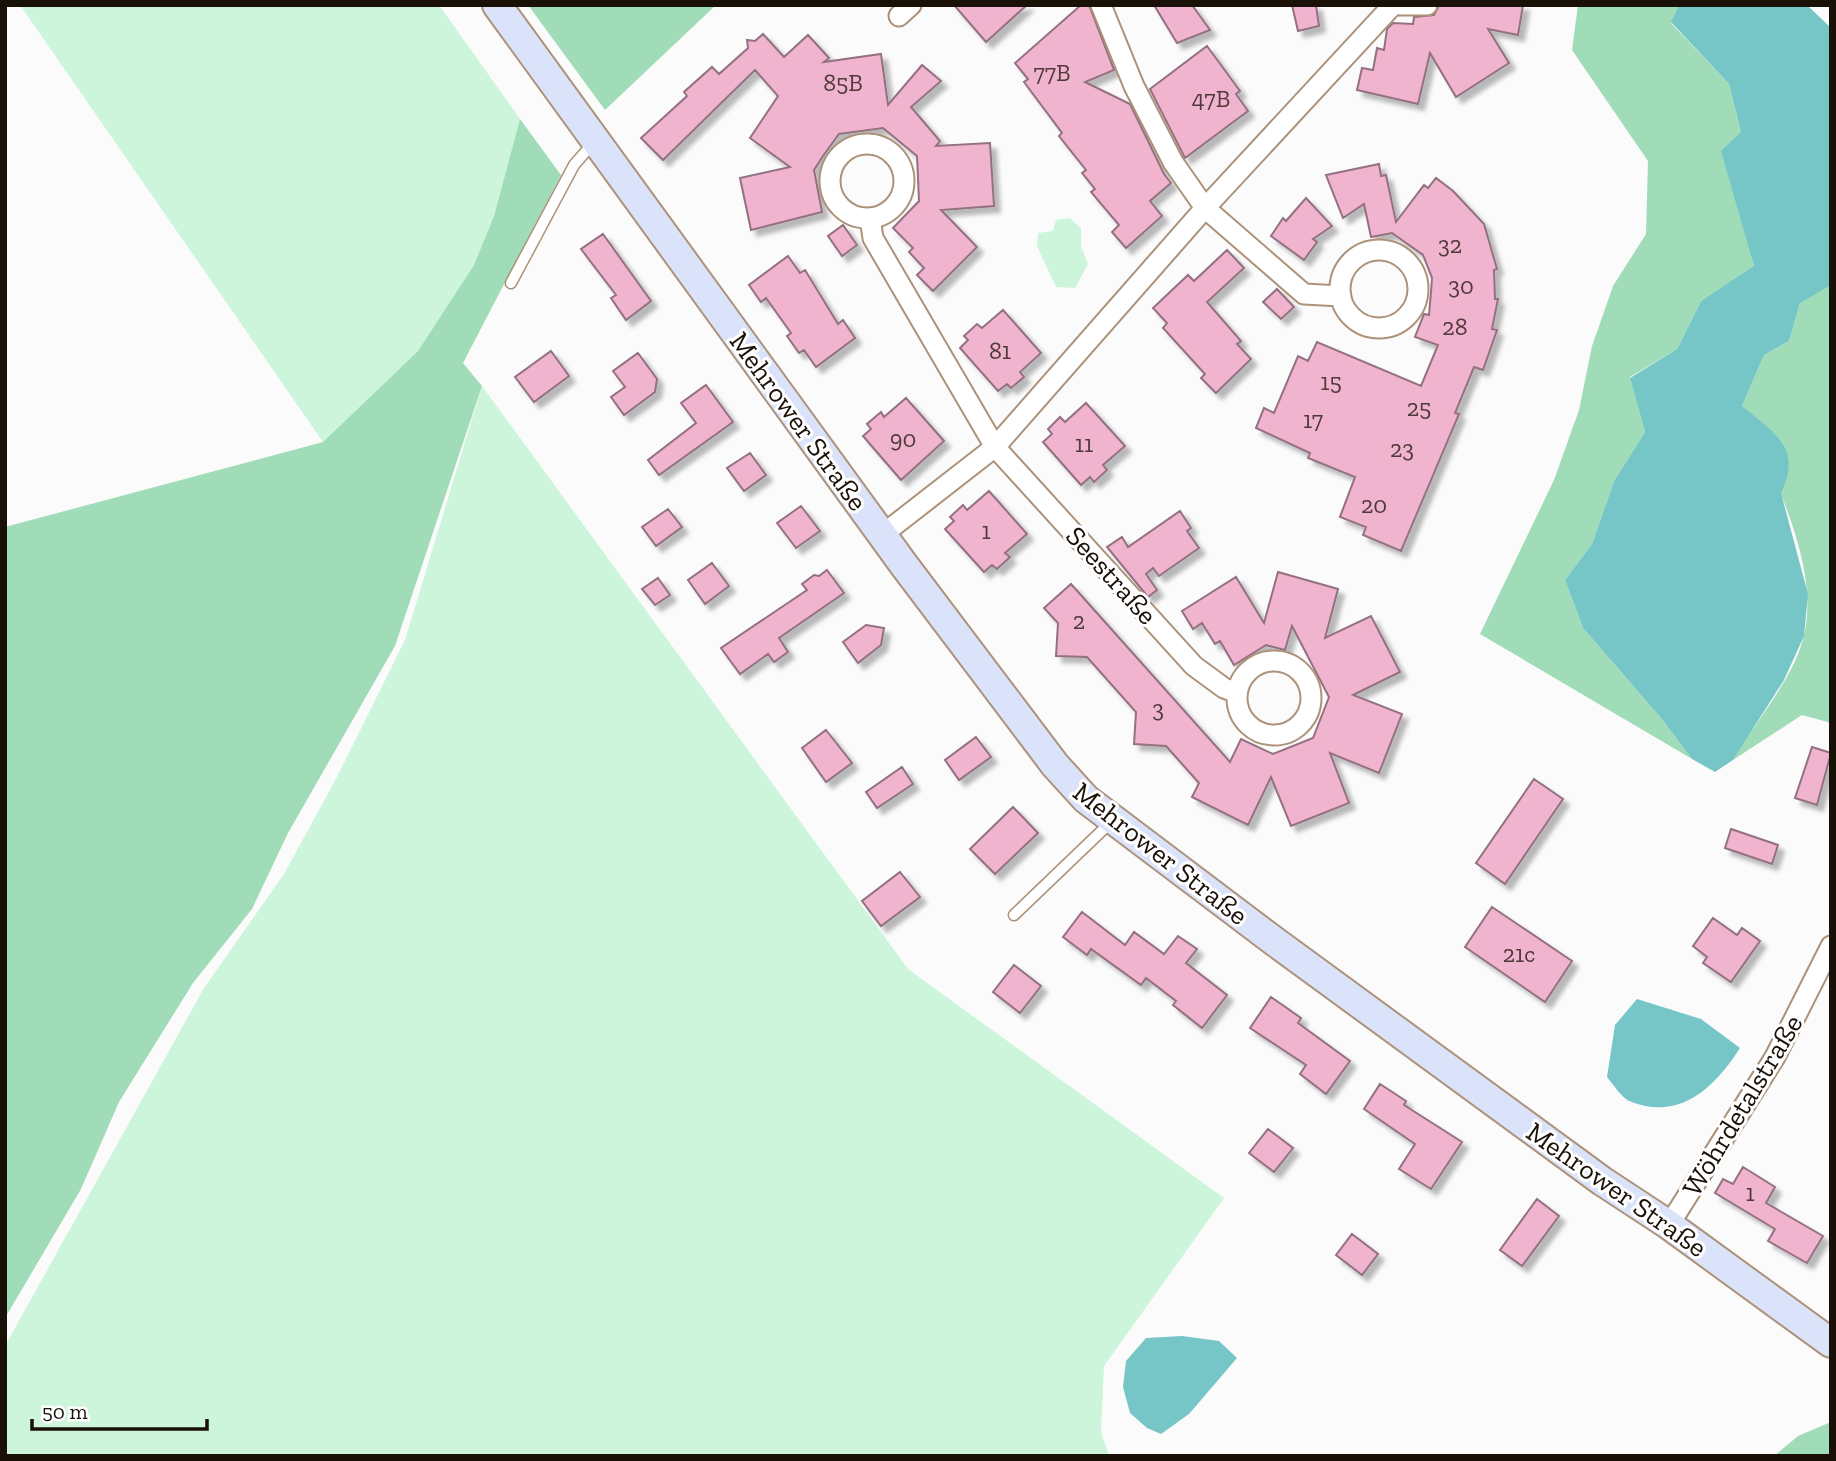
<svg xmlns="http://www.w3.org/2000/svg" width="1836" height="1461" viewBox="0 0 1836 1461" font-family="'Zilla Slab',serif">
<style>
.green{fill:#ccf5db}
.forest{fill:#a0dcb8}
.water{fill:#76c6c7}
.building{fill:#f1b4cf;stroke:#937180;stroke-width:2;filter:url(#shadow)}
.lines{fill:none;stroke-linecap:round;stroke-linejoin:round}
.lane-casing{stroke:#ac9279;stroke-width:13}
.street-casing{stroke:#ac9279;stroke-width:23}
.secondary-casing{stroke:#ac9279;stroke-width:32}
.lane{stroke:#fff;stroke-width:10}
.street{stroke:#fff;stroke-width:19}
.secondary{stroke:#dbe3fb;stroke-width:28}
.labels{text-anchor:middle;stroke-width:6;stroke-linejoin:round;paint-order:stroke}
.number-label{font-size:24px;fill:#4f3939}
.street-label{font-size:28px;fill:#191007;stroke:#fff}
</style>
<defs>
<filter id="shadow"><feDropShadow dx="6" dy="6" stdDeviation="2" flood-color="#0004"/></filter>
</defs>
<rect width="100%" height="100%" fill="#fbfbfb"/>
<path class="green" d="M 20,5 L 439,5 L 520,119 L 494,216 L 474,265 L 418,351 L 323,442 Z
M 1070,218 L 1081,228 L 1081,246 L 1088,264 L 1075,288 L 1056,287 L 1037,246 L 1038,233 L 1053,231 L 1056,220 Z
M 482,386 L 908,969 L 1224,1198 L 1104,1366 L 1101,1432 L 1109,1456 L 5,1456 L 5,1346 L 204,988 L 284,874 L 337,777 L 405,640 Z"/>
<path class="forest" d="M 528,5 L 716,5 L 605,110 Z
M 1578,5 L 1679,5 L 1671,23 L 1729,84 L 1741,132 L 1742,215 L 1754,267 L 1701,301 L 1677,349 L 1630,377 L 1645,432 L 1614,481 L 1592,544 L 1565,580 L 1583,628 L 1661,718 L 1692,759 L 1480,634 L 1554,480 L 1579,410 L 1592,346 L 1613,286 L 1646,234 L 1648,161 L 1572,50 Z
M 520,119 L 561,175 L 463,363 L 482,386 L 395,646 L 288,833 L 252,909 L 193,983 L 119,1102 L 81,1189 L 5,1318 L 5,527 L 323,442 L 418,351 L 474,265 L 494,216 Z
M 1827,285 L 1831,285 L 1831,723 L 1802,715 L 1733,760 C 1754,723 1795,677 1804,635 C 1821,564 1770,470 1742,406 L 1764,355 L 1789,341 L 1800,303 Z
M 1831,1422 L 1831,1456 L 1774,1456 L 1798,1436 Z"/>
<path class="water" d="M 1679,5 L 1807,5 L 1831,28 L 1831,285 L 1800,303 L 1789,341 L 1764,355 L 1742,406 C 1774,433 1803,447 1781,493 L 1808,594 L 1804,636 L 1784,680 L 1733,760 L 1715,772 L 1692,759 L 1661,718 L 1583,628 L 1565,580 L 1592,544 L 1614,481 L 1645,432 L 1630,378 L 1677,349 L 1701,301 L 1754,266 L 1721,151 L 1741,132 L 1729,84 L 1671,22 Z
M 1637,999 L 1701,1019 L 1740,1048 C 1715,1087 1680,1122 1629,1101 C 1621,1097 1613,1084 1607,1077 L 1615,1025 Z
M 1182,1336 L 1219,1341 L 1237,1358 L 1189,1414 L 1161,1434 L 1147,1428 L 1130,1413 L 1123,1387 L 1126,1361 L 1146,1338 Z"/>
<path class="building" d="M 954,5 L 1027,5 L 986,42 Z
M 1081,5 L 1089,5 L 1114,70 L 1085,82 L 1130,104 L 1164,174 L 1171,183 L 1150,201 L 1162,216 L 1126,248 L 1112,232 L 1119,225 L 1091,192 L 1095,189 L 1082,173 L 1086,170 L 1059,136 L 1062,133 L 1024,82 L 1028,79 L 1015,63 Z
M 1154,5 L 1192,5 L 1210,30 L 1177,43 Z
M 1292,5 L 1316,5 L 1319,26 L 1298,31 Z
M 1439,5 L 1523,5 L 1518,35 L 1488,29 L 1509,63 L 1456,97 L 1430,53 L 1418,104 L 1357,90 L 1362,68 L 1373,70 L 1377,48 L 1384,50 L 1387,29 L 1393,23 L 1413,24 L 1414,17 L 1434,15 Z
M 763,34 L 784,57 L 808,35 L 829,58 L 824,62 L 881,54 L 888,105 L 922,65 L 941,81 L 911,107 L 940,141 L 936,146 L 990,143 L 994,206 L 941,210 L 977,247 L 933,291 L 917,275 L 924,268 L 909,252 L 913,248 L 893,228 L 919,201 L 917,156 L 883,128 L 839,134 L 823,156 L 814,170 L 822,212 L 751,230 L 740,178 L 790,167 L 750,138 L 778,96 L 755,70 L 663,160 L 641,138 L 687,96 L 684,92 L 712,67 L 719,74 L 748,48 L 747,40 L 755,41 Z
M 1207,46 L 1240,91 L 1236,94 L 1248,111 L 1185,158 L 1150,89 Z
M 1379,164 L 1381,176 L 1386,175 L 1396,222 L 1424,185 L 1428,188 L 1436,178 L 1453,191 L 1484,224 L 1497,269 L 1494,270 L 1495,299 L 1498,299 L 1492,329 L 1497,330 L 1483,370 L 1474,367 L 1455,413 L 1459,414 L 1401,551 L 1363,535 L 1366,527 L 1340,517 L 1355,477 L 1308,458 L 1310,453 L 1256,428 L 1264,408 L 1274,413 L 1298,356 L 1308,361 L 1317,342 L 1421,386 L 1438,345 L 1415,337 L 1424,314 L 1429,315 L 1431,292 L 1432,278 L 1423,255 L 1392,233 L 1371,237 L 1364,204 L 1343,218 L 1326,175 Z
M 1306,198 L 1332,226 L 1313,239 L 1317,242 L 1304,260 L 1271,236 L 1283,218 L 1286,221 Z
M 843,225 L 857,245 L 842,256 L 828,236 Z
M 603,234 L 651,301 L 626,320 L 611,298 L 616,295 L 581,249 Z
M 1227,250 L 1244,268 L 1207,302 L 1241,341 L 1237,344 L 1251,359 L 1216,393 L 1201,378 L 1205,374 L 1163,328 L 1167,323 L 1153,308 L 1188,275 L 1194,281 Z
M 788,256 L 800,273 L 805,270 L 838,324 L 843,320 L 855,338 L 816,367 L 804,350 L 799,353 L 787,336 L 791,333 L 766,298 L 761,302 L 749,285 Z
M 1277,289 L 1294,307 L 1281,319 L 1263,302 Z
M 1003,310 L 1041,353 L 1020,372 L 1024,377 L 1011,388 L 1007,384 L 998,391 L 960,348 L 968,340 L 964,336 L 977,324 L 982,328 Z
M 551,351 L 569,376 L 534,402 L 515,377 Z
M 638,353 L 657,379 L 655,392 L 624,415 L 611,397 L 625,387 L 613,371 Z
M 706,385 L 733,422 L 659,475 L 648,460 L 696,423 L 681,403 Z
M 906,398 L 944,441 L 901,480 L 863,436 L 871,429 L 867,424 L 881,412 L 884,417 Z
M 1086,403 L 1125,446 L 1103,465 L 1107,470 L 1094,482 L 1090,477 L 1081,485 L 1043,442 L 1052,434 L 1048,429 L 1060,417 L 1065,422 Z
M 750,453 L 766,475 L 744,491 L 727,468 Z
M 989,491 L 1027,534 L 1005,553 L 1010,557 L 997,569 L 992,565 L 984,572 L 945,529 L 954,521 L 950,517 L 963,505 L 967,510 Z
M 801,506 L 820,531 L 796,548 L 777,523 Z
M 668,509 L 682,527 L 656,546 L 642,527 Z
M 1180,511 L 1191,528 L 1187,531 L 1199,548 L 1159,576 L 1153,568 L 1146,574 L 1157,590 L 1148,597 L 1107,547 L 1122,537 L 1128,547 Z
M 712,563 L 729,586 L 705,604 L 688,580 Z
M 827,570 L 844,593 L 779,638 L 788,652 L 774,662 L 768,654 L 740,674 L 721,648 L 807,590 L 802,584 L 814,575 L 819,576 Z
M 1278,572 L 1338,589 L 1325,638 L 1371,616 L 1400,672 L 1353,695 L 1402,714 L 1379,773 L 1330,753 L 1349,803 L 1291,826 L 1271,777 L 1248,825 L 1192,797 L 1199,783 L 1166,746 L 1134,744 L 1136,712 L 1087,657 L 1056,656 L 1058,623 L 1044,608 L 1071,584 L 1230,762 L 1241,739 L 1273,754 L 1313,738 L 1329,697 L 1292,626 L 1285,650 L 1266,645 L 1234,665 L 1220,641 L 1215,644 L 1202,623 L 1193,629 L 1182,611 L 1236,577 L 1264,623 Z
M 658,578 L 670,595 L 655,605 L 642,589 Z
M 866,625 L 884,628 L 881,645 L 858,663 L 843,642 Z
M 826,730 L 852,763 L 826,782 L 802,748 Z
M 976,737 L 991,757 L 959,780 L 945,760 Z
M 1812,747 L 1831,753 L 1817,805 L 1795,798 Z
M 902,767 L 913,784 L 877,808 L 866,792 Z
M 1534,779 L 1563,799 L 1505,884 L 1476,863 Z
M 1013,807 L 1038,833 L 995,874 L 970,849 Z
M 1731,829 L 1778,845 L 1772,864 L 1725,848 Z
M 900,872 L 920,897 L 881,926 L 862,901 Z
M 1492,907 L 1572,961 L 1545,1002 L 1465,947 Z
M 1082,912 L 1125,945 L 1134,932 L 1164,954 L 1178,936 L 1197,949 L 1186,963 L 1227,995 L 1202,1028 L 1173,1005 L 1176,1001 L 1146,978 L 1141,985 L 1091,949 L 1087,955 L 1063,937 Z
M 1713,918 L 1737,935 L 1742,928 L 1760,941 L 1731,982 L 1703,963 L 1707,957 L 1693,946 Z
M 1014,965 L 1041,986 L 1020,1013 L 993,992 Z
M 1271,997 L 1301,1018 L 1298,1023 L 1350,1061 L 1326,1094 L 1300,1074 L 1306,1065 L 1250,1028 Z
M 1380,1084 L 1406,1101 L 1404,1105 L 1462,1142 L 1431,1189 L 1399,1169 L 1415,1144 L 1364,1109 Z
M 1268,1129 L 1293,1148 L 1274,1172 L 1249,1153 Z
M 1743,1167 L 1775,1187 L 1766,1203 L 1823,1236 L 1807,1263 L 1768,1241 L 1775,1229 L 1715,1193 L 1723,1179 L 1733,1184 Z
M 1537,1199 L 1559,1216 L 1522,1266 L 1500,1250 Z
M 1352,1234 L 1378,1254 L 1362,1275 L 1336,1255 Z"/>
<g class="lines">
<g class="lane-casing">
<path id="lane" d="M 511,283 L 574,165 L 594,142
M 1014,915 L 1112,821"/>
</g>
<g class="street-casing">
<path id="street" d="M 1101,5 L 1134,86 L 1173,162 L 1205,208 L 1304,294 L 1341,296
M 1401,5 L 1427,5
M 899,16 L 911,5
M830 181a37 37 0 1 1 74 0a37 37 0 1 1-74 0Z
M 870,218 L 873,238 L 995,447 L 1194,666 L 1224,688 L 1237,693
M1340 289a39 39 0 1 1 78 0a39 39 0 1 1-78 0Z
M 882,535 L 995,447 L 1205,208 L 1393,5
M1237 698a37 37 0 1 1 74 0a37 37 0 1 1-74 0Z
M 1669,1225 L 1775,1057 L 1831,946"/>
</g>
<g class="secondary-casing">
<path id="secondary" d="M 497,5 L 904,565 L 1055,765 L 1086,799 L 1274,941 L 1602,1181 L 1669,1225 L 1831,1343"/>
</g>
<use href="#lane" class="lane"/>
<use href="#street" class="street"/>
<use href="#secondary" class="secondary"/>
</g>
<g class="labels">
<g class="number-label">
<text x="1052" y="81">77B</text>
<text x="843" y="91">85B</text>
<text x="1211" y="107">47B</text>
<text x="1450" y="253">32</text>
<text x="1461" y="294">30</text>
<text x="1455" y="335">28</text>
<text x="1000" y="359">81</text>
<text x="1331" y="390">15</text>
<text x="1419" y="416">25</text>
<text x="1313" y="428">17</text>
<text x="903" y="447">90</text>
<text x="1084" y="452">11</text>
<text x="1402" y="457">23</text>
<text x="1374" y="513">20</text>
<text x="986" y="539">1</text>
<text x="1079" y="629">2</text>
<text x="1158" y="717">3</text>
<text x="1519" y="962">21c</text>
<text x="1750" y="1201">1</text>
</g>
<g class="street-label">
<text transform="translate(799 421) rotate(54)" y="10">Mehrower Straße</text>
<text transform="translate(1112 575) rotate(48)" y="10">Seestraße</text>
<text transform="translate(1161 853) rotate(38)" y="10">Mehrower Straße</text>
<text transform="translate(1742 1105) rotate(-59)" y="10">Wöhrdetalstraße</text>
<text transform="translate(1617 1189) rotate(35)" y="10">Mehrower Straße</text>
</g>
</g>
<rect width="1836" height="1461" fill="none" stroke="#191007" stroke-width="14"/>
<path d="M32 1419v10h175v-10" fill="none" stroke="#191007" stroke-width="3.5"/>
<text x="42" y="1419" font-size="21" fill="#191007" stroke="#ffffff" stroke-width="5" paint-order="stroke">50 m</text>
</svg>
